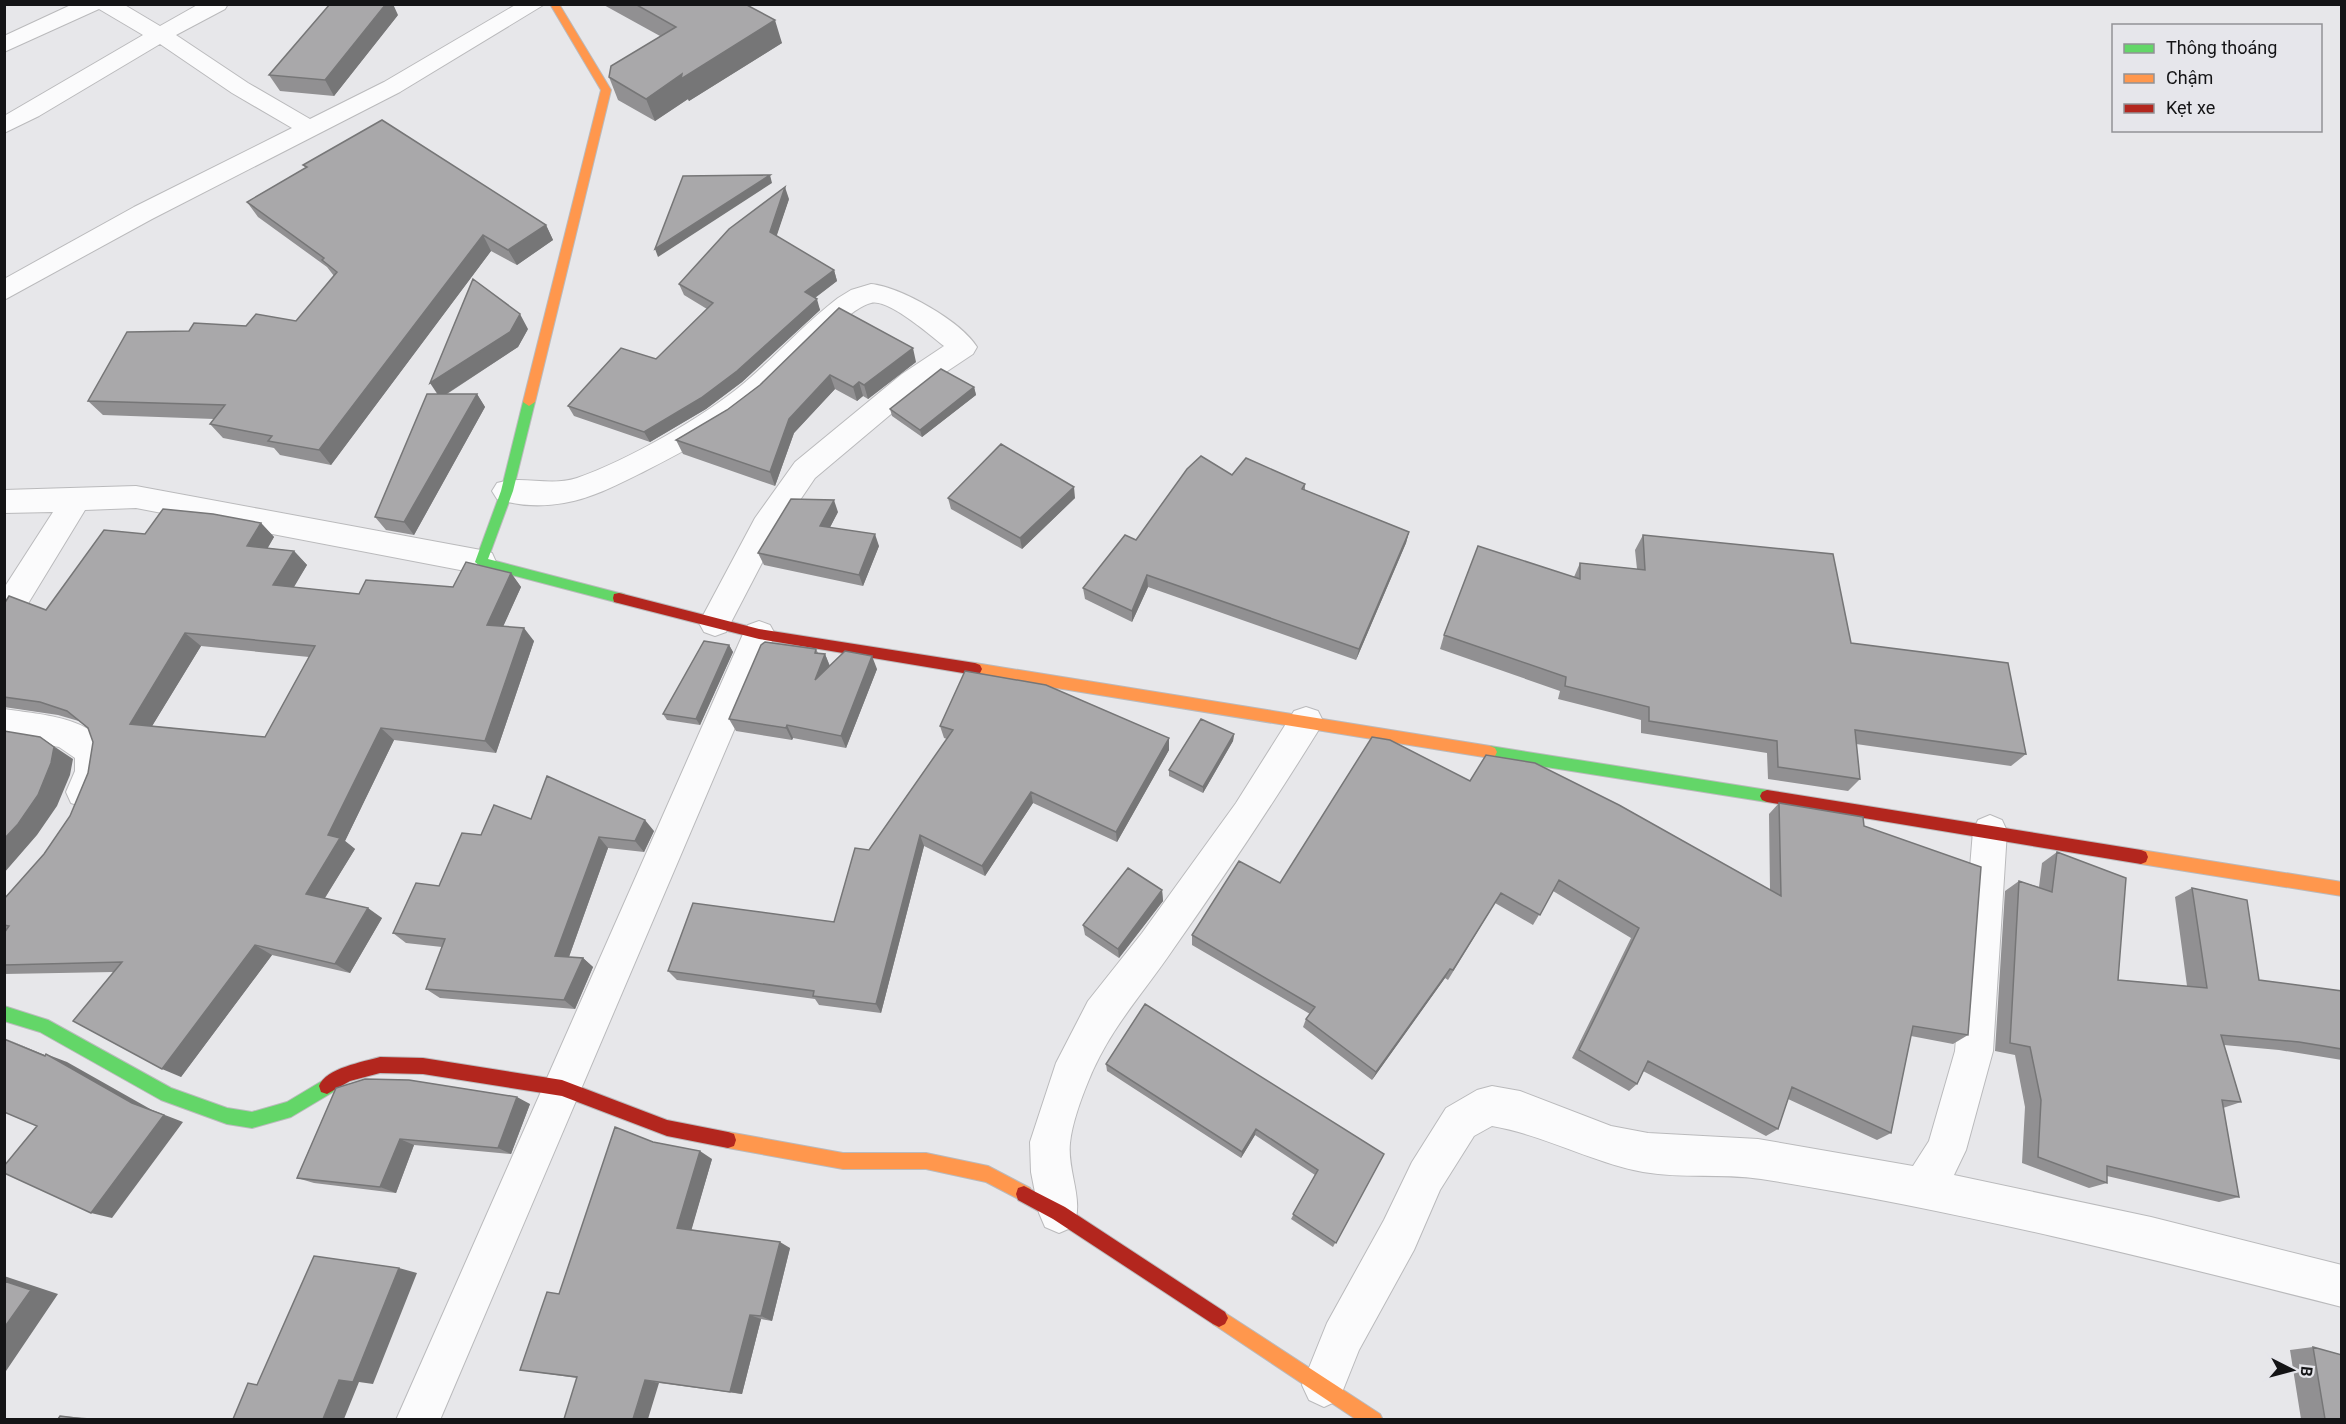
<svg xmlns="http://www.w3.org/2000/svg" width="2346" height="1424" viewBox="0 0 2346 1424" font-family="Roboto,sans-serif">
<style>
.lines{fill:none;stroke-linecap:round;stroke-linejoin:round}
.street-casing{stroke:#bababc;stroke-width:2}
.fast-casing{stroke:#bababc;stroke-width:2}
.slow-casing{stroke:#bababc;stroke-width:2}
.jam-casing{stroke:#bababc;stroke-width:2}
.street{fill:#fbfbfc;fill-rule:evenodd}
.fast{fill:#63d668;fill-rule:evenodd}
.slow{fill:#ff974d;fill-rule:evenodd}
.jam{fill:#b3261e;fill-rule:evenodd}
.wall{fill:#919092;fill-rule:evenodd}
.shaded-wall{fill:#767677}
.building{fill:#a9a8aa;stroke:#767677;stroke-width:1.5;fill-rule:evenodd}
</style>
<rect width="100%" height="100%" fill="#e7e7ea"/>
<g class="lines">
<g class="street-casing">
<path id="street" d="M 73,4 L 123,4 L 160,26 L 199,4 L 228,4 L 225,9 L 176,35 L 248,83 L 310,119 L 384,82 L 517,4 L 545,4 L 400,92 L 152,219 L 4,300 L 4,279 L 134,207 L 292,128 L 232,93 L 160,44 L 39,116 L 4,133 L 4,116 L 143,35 L 99,9 L 4,52 L 4,36 Z
M 871,284 C 901,287 961,321 977,347 L 973,354 L 922,388 L 815,478 L 777,534 L 726,632 L 715,636 L 704,632 L 699,623 L 755,518 L 795,462 L 902,374 L 944,346 C 931,336 888,298 871,303 C 846,309 798,365 779,384 C 740,422 692,447 645,471 C 619,484 593,498 564,503 C 542,507 518,506 497,499 L 492,491 L 497,483 C 522,475 550,487 577,478 C 628,460 702,418 743,384 C 776,356 804,324 838,298 L 851,290 Z
M 136,486 L 481,550 L 492,553 L 496,562 L 492,571 L 481,574 L 136,508 L 85,510 L 15,625 L 4,629 L 4,588 L 53,512 L 4,513 L 4,490 Z
M 759,621 L 770,625 L 775,634 L 440,1420 L 396,1420 L 743,634 L 748,625 Z
M 1306,707 L 1318,711 L 1323,721 L 1318,731 C 1272,805 1224,877 1174,948 C 1143,994 1109,1029 1088,1082 C 1081,1099 1072,1124 1070,1143 C 1067,1172 1085,1201 1073,1227 L 1059,1233 L 1045,1227 L 1039,1213 L 1031,1172 L 1030,1142 L 1056,1063 L 1088,1001 L 1142,933 L 1236,803 L 1294,711 Z
M 4,709 C 41,715 113,717 109,768 C 108,780 100,793 95,803 L 83,807 L 71,803 L 66,792 L 75,771 L 75,758 L 59,747 L 4,737 Z
M 1990,815 L 2002,820 L 2007,831 L 1993,1051 L 1966,1150 L 1954,1175 L 2151,1217 L 2342,1265 L 2342,1307 C 2149,1258 1957,1210 1761,1179 C 1722,1173 1682,1179 1643,1172 C 1591,1162 1544,1135 1492,1126 L 1474,1136 L 1440,1190 L 1414,1250 L 1359,1350 L 1339,1400 L 1324,1407 L 1309,1400 L 1302,1385 L 1327,1323 L 1384,1220 L 1412,1162 L 1446,1108 L 1477,1090 L 1492,1086 L 1520,1091 L 1611,1126 L 1648,1133 L 1758,1139 L 1913,1166 L 1929,1141 L 1955,1051 L 1973,831 L 1978,820 Z"/>
</g>
<g class="fast-casing">
<path id="fast" d="M 529,398 L 535,402 L 513,491 L 488,559 L 619,593 L 624,594 L 625,598 L 624,602 L 619,603 L 481,567 L 475,562 L 501,491 L 523,402 Z
M 1490,746 L 1767,790 L 1772,792 L 1774,796 L 1772,800 L 1767,802 L 1490,758 L 1485,756 L 1483,752 L 1485,748 Z
M 4,1006 L 48,1020 L 171,1088 L 227,1108 L 252,1112 L 287,1102 L 327,1078 L 333,1080 L 335,1086 L 333,1092 L 291,1117 L 252,1128 L 227,1124 L 161,1100 L 40,1032 L 4,1021 Z"/>
</g>
<g class="slow-casing">
<path id="slow" d="M 550,4 L 559,4 L 611,90 L 535,402 L 529,406 L 523,402 L 601,90 Z
M 975,663 L 1490,746 L 1495,748 L 1497,752 L 1495,756 L 1490,758 L 975,675 L 970,673 L 968,669 L 970,665 Z
M 2141,850 L 2342,882 L 2342,896 L 2141,864 L 2136,862 L 2134,857 L 2136,852 Z
M 728,1132 L 843,1153 L 926,1153 L 988,1166 L 1030,1188 L 1032,1194 L 1030,1200 L 1024,1202 L 986,1182 L 926,1169 L 843,1169 L 728,1148 L 722,1146 L 720,1140 L 722,1134 Z
M 1219,1309 L 1380,1414 L 1383,1420 L 1357,1420 L 1213,1324 L 1210,1318 L 1213,1312 Z"/>
</g>
<g class="jam-casing">
<path id="jam" d="M 619,593 L 759,629 L 975,663 L 980,665 L 982,669 L 980,673 L 975,675 L 759,639 L 614,602 L 613,598 L 614,594 Z
M 1767,790 L 2141,850 L 2146,852 L 2148,857 L 2146,862 L 2141,864 L 1767,802 L 1762,800 L 1760,796 L 1762,792 Z
M 380,1057 L 423,1058 L 562,1080 L 667,1120 L 728,1132 L 734,1134 L 736,1140 L 734,1146 L 728,1148 L 667,1136 L 562,1096 L 423,1074 L 380,1073 L 350,1081 L 327,1094 L 321,1092 L 319,1086 C 326,1068 363,1062 380,1057 Z
M 1024,1186 L 1065,1207 L 1225,1312 L 1228,1318 L 1225,1324 L 1219,1327 L 1213,1324 L 1053,1219 L 1018,1200 L 1016,1194 L 1018,1188 Z"/>
</g>
<use href="#street" class="street"/>
<use href="#fast" class="fast"/>
<use href="#slow" class="slow"/>
<use href="#jam" class="jam"/>
</g>
<path class="wall" d="M 602,4 L 745,4 L 782,43 L 689,101 L 688,99 L 655,121 L 618,100 L 609,77 L 660,36 Z
M 398,15 L 334,96 L 280,91 L 269,75 Z
M 303,165 L 546,225 L 553,240 L 517,265 L 491,251 L 331,465 L 280,455 L 274,448 L 223,438 L 210,424 L 214,419 L 103,415 L 88,401 L 189,331 L 296,321 L 334,276 L 327,267 L 258,217 L 247,202 L 306,168 Z
M 789,199 L 776,236 L 834,270 L 837,281 L 815,298 L 820,310 L 742,382 L 706,409 L 650,442 L 574,416 L 568,406 L 656,359 L 707,309 L 684,295 L 679,284 Z
M 528,329 L 518,347 L 447,394 L 477,394 L 485,407 L 414,535 L 386,530 L 375,517 L 437,394 Z
M 916,362 L 868,399 L 863,396 L 857,401 L 835,389 L 794,433 L 775,486 L 683,454 L 676,440 L 727,410 L 760,385 Z
M 974,387 L 976,395 L 922,437 L 892,416 L 890,409 Z
M 1232,475 L 1305,484 L 1305,490 L 1409,532 L 1406,543 L 1356,660 L 1148,587 L 1132,622 L 1085,599 L 1083,588 L 1136,540 Z
M 948,498 L 1075,498 L 1022,549 L 951,509 Z
M 838,512 L 830,527 L 879,546 L 863,586 L 764,565 L 758,553 Z
M 261,523 L 274,537 L 267,548 L 294,551 L 307,565 L 293,587 L 359,594 L 453,587 L 511,573 L 521,587 L 503,626 L 534,641 L 496,753 L 394,740 L 345,841 L 355,849 L 325,898 L 382,918 L 350,973 L 272,955 L 181,1077 L 114,972 L 4,974 L 4,933 L 6,931 L 4,931 L 4,899 L 44,854 L 70,816 L 88,773 L 93,742 L 88,728 L 82,722 L 58,715 L 4,707 L 4,604 L 46,610 ZM 201,646 L 309,657 L 265,737 L 152,726 Z
M 1643,535 L 1851,643 L 2026,754 L 2011,766 L 1856,744 L 1860,779 L 1848,791 L 1768,779 L 1767,753 L 1641,733 L 1641,720 L 1558,699 L 1560,691 L 1440,649 L 1444,635 L 1574,577 L 1580,563 L 1637,569 L 1635,550 Z
M 729,645 L 733,652 L 700,725 L 667,720 L 663,714 Z
M 816,649 L 818,653 L 825,654 L 830,666 L 877,669 L 846,748 L 793,738 L 792,740 L 736,731 L 729,719 Z
M 940,726 L 1169,738 L 1169,750 L 1117,842 L 1033,803 L 985,876 L 924,846 L 881,1013 L 819,1005 L 815,999 L 677,980 L 668,971 L 834,922 L 869,850 L 947,739 L 944,738 Z
M 1234,734 L 1233,741 L 1203,793 L 1169,776 L 1169,770 Z
M 1470,781 L 1770,890 L 1769,814 L 1779,803 L 1864,826 L 1968,1035 L 1953,1044 L 1911,1036 L 1891,1133 L 1877,1140 L 1788,1099 L 1778,1129 L 1766,1136 L 1643,1071 L 1637,1084 L 1629,1091 L 1572,1058 L 1631,938 L 1553,891 L 1533,925 L 1495,903 L 1448,980 L 1445,978 L 1372,1080 L 1303,1027 L 1306,1019 L 1310,1014 L 1192,945 L 1192,935 L 1280,883 Z
M 531,819 L 654,831 L 644,852 L 608,848 L 569,957 L 583,958 L 593,967 L 575,1009 L 440,998 L 426,989 L 442,947 L 406,943 L 393,933 L 439,886 L 481,835 Z
M 2057,852 L 2118,980 L 2187,986 L 2175,897 L 2192,888 L 2259,980 L 2342,991 L 2342,1060 L 2279,1050 L 2224,1045 L 2241,1102 L 2223,1108 L 2239,1197 L 2219,1202 L 2107,1176 L 2107,1183 L 2089,1188 L 2022,1163 L 2025,1107 L 2015,1055 L 1995,1051 L 2005,891 L 2019,881 L 2039,887 L 2042,863 Z
M 1162,890 L 1163,901 L 1119,958 L 1085,935 L 1083,925 Z
M 1106,1064 L 1384,1154 L 1333,1247 L 1291,1219 L 1315,1175 L 1255,1135 L 1241,1158 L 1107,1071 Z
M 336,1088 L 530,1104 L 511,1154 L 414,1145 L 396,1193 L 314,1183 L 297,1178 Z
M 712,1159 L 691,1230 L 790,1248 L 772,1321 L 761,1319 L 742,1394 L 659,1383 L 577,1378 L 520,1370 L 559,1294 Z
M 2313,1347 L 2342,1419 L 2301,1419 L 2290,1350 Z
M 60,1416 L 87,1418 L 99,1419 L 58,1419 Z"/>
<path class="shaded-wall" d="M 386,4 L 393,4 L 398,15 L 334,96 L 325,80 Z
M 775,20 L 782,43 L 689,101 L 688,99 L 655,121 L 646,99 L 682,74 Z
M 770,175 L 772,183 L 658,257 L 655,249 Z
M 785,187 L 789,199 L 774,244 L 770,232 Z
M 546,225 L 553,240 L 517,265 L 508,250 Z
M 483,235 L 491,251 L 331,465 L 319,450 Z
M 834,270 L 837,281 L 808,303 L 805,292 Z
M 817,299 L 820,310 L 742,382 L 706,409 L 650,442 L 644,432 Z
M 520,314 L 528,329 L 518,347 L 440,398 L 430,383 Z
M 913,348 L 916,362 L 868,399 L 864,385 Z
M 830,375 L 835,389 L 794,433 L 775,486 L 770,472 L 789,419 Z
M 859,382 L 863,396 L 857,401 L 853,387 Z
M 974,387 L 976,395 L 922,437 L 920,430 Z
M 477,394 L 485,407 L 414,535 L 404,522 Z
M 1074,487 L 1075,498 L 1022,549 L 1020,538 Z
M 834,500 L 838,512 L 825,537 L 820,526 Z
M 261,523 L 274,537 L 261,560 L 247,546 Z
M 1409,532 L 1406,543 L 1356,660 L 1359,649 Z
M 875,534 L 879,546 L 863,586 L 859,575 Z
M 294,551 L 307,565 L 287,599 L 273,585 Z
M 511,573 L 521,587 L 498,638 L 487,625 Z
M 1147,575 L 1148,587 L 1132,622 L 1132,611 Z
M 524,628 L 534,641 L 496,753 L 485,741 Z
M 185,633 L 201,646 L 146,736 L 130,724 Z
M 729,645 L 733,652 L 700,725 L 696,719 Z
M 825,654 L 830,667 L 815,680 Z
M 872,656 L 877,669 L 846,748 L 841,736 Z
M 787,725 L 793,738 L 792,740 L 786,728 Z
M 381,728 L 394,740 L 345,841 L 355,849 L 321,904 L 306,894 L 328,835 Z
M 1234,734 L 1233,741 L 1203,793 L 1203,787 Z
M 40,737 L 73,759 L 70,775 L 57,806 L 37,835 L 4,873 L 4,839 Z
M 1169,738 L 1169,750 L 1117,842 L 1116,832 Z
M 1031,792 L 1033,803 L 985,876 L 982,866 Z
M 645,820 L 654,831 L 644,852 L 635,841 Z
M 920,835 L 924,846 L 881,1013 L 876,1004 Z
M 599,837 L 608,848 L 566,965 L 555,956 Z
M 1162,890 L 1163,901 L 1119,958 L 1118,949 Z
M 368,908 L 382,918 L 350,973 L 335,964 Z
M 255,945 L 272,955 L 181,1077 L 162,1069 Z
M 583,958 L 593,967 L 575,1009 L 564,1000 Z
M 1450,969 L 1445,978 L 1372,1080 L 1376,1072 Z
M 4,1038 L 59,1061 L 46,1054 L 67,1062 L 152,1110 L 183,1122 L 112,1218 L 91,1213 L 132,1103 L 45,1056 Z
M 517,1097 L 530,1104 L 511,1154 L 498,1148 Z
M 1256,1129 L 1255,1135 L 1241,1158 L 1242,1152 Z
M 400,1139 L 414,1145 L 396,1193 L 380,1187 Z
M 700,1151 L 712,1159 L 690,1235 L 677,1228 Z
M 780,1242 L 790,1248 L 772,1321 L 761,1316 Z
M 399,1268 L 417,1273 L 373,1384 L 359,1382 L 344,1419 L 323,1419 L 339,1380 Z
M 4,1276 L 58,1294 L 4,1374 Z
M 750,1315 L 761,1319 L 742,1394 L 730,1392 Z
M 645,1380 L 659,1383 L 648,1419 L 633,1419 Z"/>
<path class="building" d="M 330,4 L 386,4 L 325,80 L 269,75 Z
M 635,4 L 745,4 L 775,20 L 681,79 L 682,74 L 646,99 L 609,77 L 611,66 L 676,27 Z
M 382,120 L 546,225 L 508,250 L 483,235 L 319,450 L 268,441 L 272,436 L 210,424 L 225,405 L 88,401 L 127,332 L 189,331 L 194,323 L 246,326 L 256,314 L 296,321 L 337,272 L 322,260 L 324,258 L 247,202 L 307,167 L 303,165 Z
M 770,175 L 655,249 L 683,176 Z
M 785,187 L 770,232 L 834,270 L 805,292 L 817,299 L 737,371 L 701,398 L 644,432 L 568,406 L 621,348 L 656,359 L 713,303 L 679,284 L 729,229 Z
M 473,279 L 520,314 L 510,332 L 430,383 Z
M 839,308 L 913,348 L 864,385 L 859,382 L 853,387 L 830,375 L 789,419 L 770,472 L 676,440 L 727,410 L 760,385 Z
M 941,369 L 974,387 L 920,430 L 890,409 Z
M 427,394 L 477,394 L 404,522 L 375,517 Z
M 1001,444 L 1074,487 L 1020,538 L 948,498 Z
M 1201,456 L 1232,475 L 1246,458 L 1305,484 L 1302,489 L 1409,532 L 1359,649 L 1147,575 L 1132,611 L 1083,588 L 1125,535 L 1136,540 L 1187,469 Z
M 791,499 L 834,500 L 820,526 L 875,534 L 859,575 L 758,553 Z
M 163,509 L 213,514 L 261,523 L 247,546 L 294,551 L 273,585 L 359,594 L 366,580 L 453,587 L 466,562 L 511,573 L 487,625 L 524,628 L 485,741 L 381,728 L 328,835 L 340,838 L 306,894 L 368,908 L 335,964 L 255,945 L 162,1069 L 73,1021 L 122,962 L 4,965 L 4,933 L 9,926 L 4,925 L 4,899 L 44,854 L 70,816 L 88,773 L 93,742 L 88,728 L 67,711 L 40,702 L 4,697 L 4,604 L 9,596 L 46,610 L 104,530 L 145,534 ZM 185,633 L 315,646 L 265,737 L 130,724 Z
M 1643,535 L 1833,554 L 1851,643 L 2008,663 L 2026,754 L 1855,730 L 1860,779 L 1778,767 L 1777,741 L 1649,721 L 1649,707 L 1565,686 L 1566,677 L 1444,635 L 1478,546 L 1580,579 L 1580,563 L 1645,570 Z
M 704,641 L 729,645 L 696,719 L 663,714 Z
M 765,642 L 816,649 L 815,653 L 825,654 L 815,680 L 845,651 L 872,656 L 841,736 L 787,725 L 786,728 L 729,719 L 761,645 Z
M 965,671 L 1046,685 L 1169,738 L 1116,832 L 1031,792 L 982,866 L 920,835 L 876,1004 L 813,996 L 814,991 L 668,971 L 693,903 L 834,922 L 855,848 L 869,850 L 953,730 L 940,726 Z
M 1201,719 L 1234,734 L 1203,787 L 1169,770 Z
M 4,731 L 40,737 L 54,747 L 51,763 L 38,795 L 18,824 L 4,839 Z
M 1372,737 L 1390,740 L 1470,781 L 1486,755 L 1535,763 L 1619,805 L 1781,896 L 1779,803 L 1863,817 L 1864,826 L 1981,867 L 1968,1035 L 1913,1026 L 1891,1133 L 1792,1087 L 1778,1129 L 1648,1061 L 1637,1084 L 1579,1050 L 1639,928 L 1559,880 L 1540,915 L 1501,893 L 1453,970 L 1450,969 L 1376,1072 L 1306,1019 L 1315,1007 L 1192,935 L 1239,861 L 1280,883 Z
M 547,776 L 645,820 L 635,841 L 599,837 L 555,956 L 583,958 L 564,1000 L 426,989 L 445,939 L 393,933 L 416,883 L 439,886 L 462,833 L 481,835 L 494,805 L 531,819 Z
M 2057,852 L 2126,878 L 2118,980 L 2207,988 L 2192,888 L 2247,900 L 2259,980 L 2342,991 L 2342,1049 L 2299,1042 L 2221,1035 L 2241,1102 L 2222,1100 L 2239,1197 L 2107,1166 L 2107,1183 L 2038,1157 L 2041,1100 L 2030,1047 L 2010,1043 L 2019,881 L 2052,892 Z
M 1128,868 L 1162,890 L 1118,949 L 1083,925 Z
M 1145,1004 L 1384,1154 L 1336,1243 L 1293,1214 L 1318,1170 L 1256,1129 L 1242,1152 L 1106,1064 Z
M 4,1039 L 45,1056 L 46,1054 L 132,1103 L 164,1115 L 91,1213 L 4,1173 L 4,1166 L 37,1126 L 4,1112 Z
M 365,1079 L 409,1080 L 517,1097 L 498,1148 L 400,1139 L 380,1187 L 297,1178 L 336,1088 Z
M 615,1127 L 653,1142 L 700,1151 L 677,1228 L 780,1242 L 761,1316 L 750,1315 L 730,1392 L 645,1380 L 633,1419 L 564,1419 L 577,1377 L 520,1370 L 547,1292 L 559,1294 Z
M 314,1256 L 399,1268 L 353,1382 L 339,1380 L 323,1419 L 233,1419 L 248,1383 L 257,1385 Z
M 4,1281 L 31,1290 L 4,1328 Z
M 2313,1347 L 2342,1355 L 2342,1419 L 2325,1419 Z
M 60,1416 L 83,1419 L 58,1419 Z"/>
<rect width="2346" height="1424" fill="none" stroke="#141416" stroke-width="12"/>
<rect x="2112" y="24" width="210" height="108" fill="#e6e6eb" stroke="#929296" stroke-width="1.5"/>
<rect x="2124" y="44" width="30" height="9" fill="#63d668" stroke="#929296" stroke-width="1.5"/>
<text x="2166" y="54" font-size="18" fill="#141416">Thông thoáng</text>
<rect x="2124" y="74" width="30" height="9" fill="#ff974d" stroke="#929296" stroke-width="1.5"/>
<text x="2166" y="84" font-size="18" fill="#141416">Chậm</text>
<rect x="2124" y="104" width="30" height="9" fill="#b3261e" stroke="#929296" stroke-width="1.5"/>
<text x="2166" y="114" font-size="18" fill="#141416">Kẹt xe</text>
<g transform="translate(2292 1370) rotate(96)" stroke="#e6e6eb" stroke-width="4.5" paint-order="stroke">
<path d="M0-4.5L10 22L0 15L-10 22Z" fill="#141416"/>
<text y="-9" font-size="16" font-weight="bold" text-anchor="middle" fill="#141416">B</text>
</g>
</svg>
